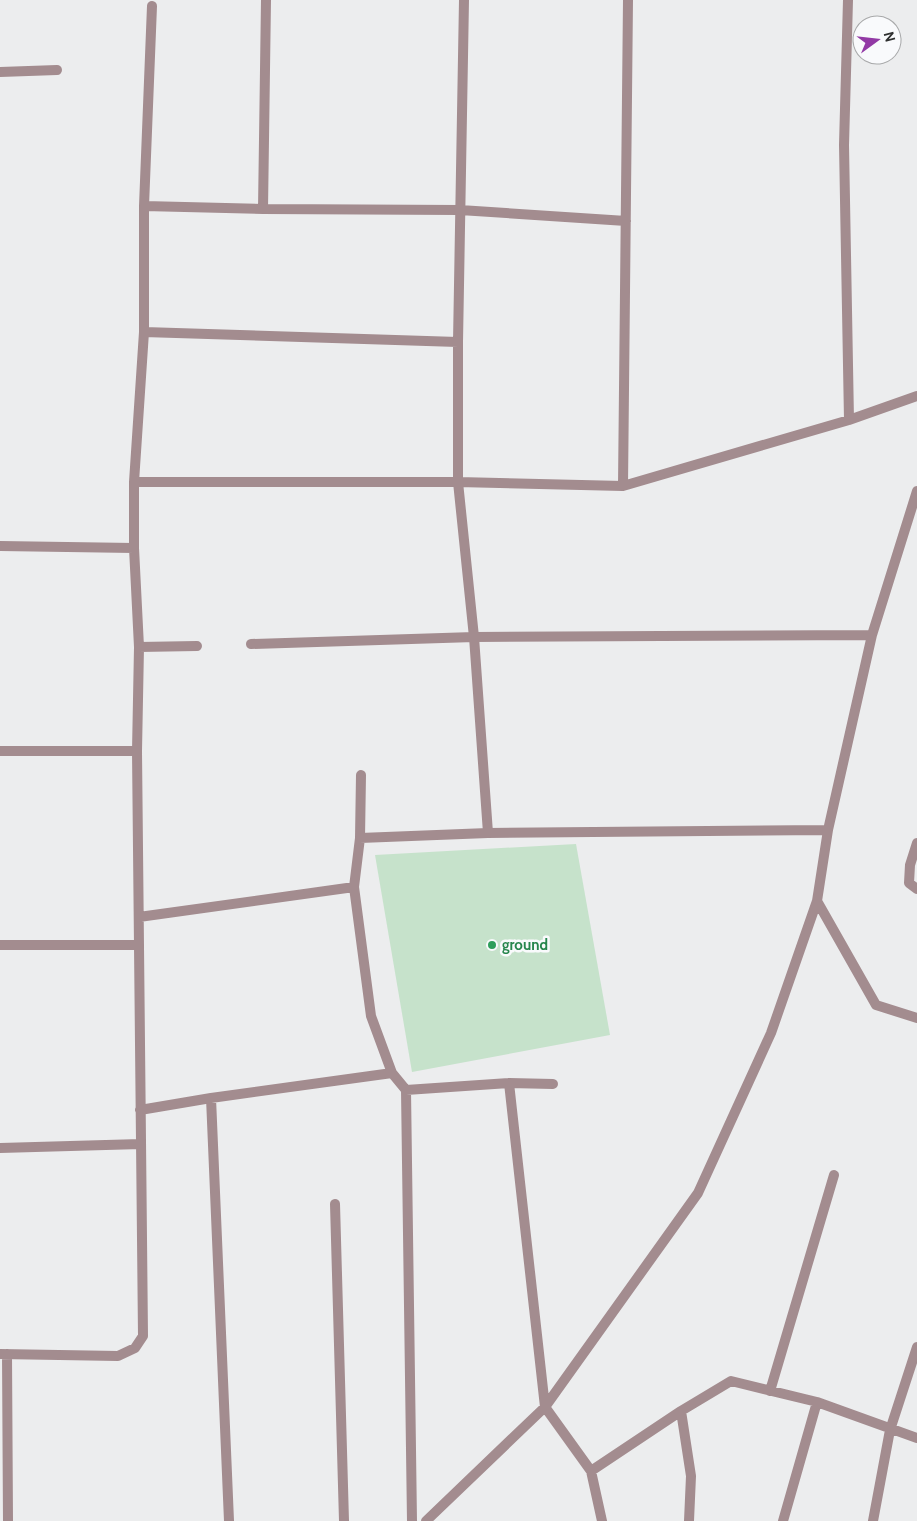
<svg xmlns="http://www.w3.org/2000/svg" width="917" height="1521" viewBox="0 0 917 1521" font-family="Cabin,sans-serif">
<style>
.green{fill:#c6e2cb}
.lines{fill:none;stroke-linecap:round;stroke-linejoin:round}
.minor{stroke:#a38c8f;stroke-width:10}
.leisure-dot{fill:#2e9e5b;stroke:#f9fafc;stroke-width:2}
.labels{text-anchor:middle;stroke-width:5;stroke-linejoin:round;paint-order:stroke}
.leisure-label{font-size:15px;font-weight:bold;fill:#27864d;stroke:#f9fafc;text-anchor:start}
</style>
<rect width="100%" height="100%" fill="#ecedee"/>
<path class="green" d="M 576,844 L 610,1035 L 412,1072 L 375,855 Z"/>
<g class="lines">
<path class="minor" d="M 464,0 L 458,342 L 458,482 L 474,637 L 488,833
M 848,0 L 844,145 L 849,420
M 0,72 L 57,70
M 144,206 L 263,209 L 460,210 L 626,221
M 263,209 L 266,0
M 144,332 L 458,342
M 134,482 L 458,482 L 623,486 L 849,420 L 917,396
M 623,486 L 628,0
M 0,546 L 134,548
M 251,644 L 474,637 L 872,635
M 139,647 L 197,646
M 0,751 L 137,751
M 360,838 L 361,775
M 917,843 L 910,865 L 909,883 L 917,889
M 354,887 L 371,1016 L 392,1073 L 406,1090 L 509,1083 L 553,1084
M 817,901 L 876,1005 L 917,1018
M 139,917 L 354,887 L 360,838 L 488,833 L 828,830
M 0,945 L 139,945
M 509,1083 L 545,1407 L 591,1471 L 681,1411 L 731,1381 L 817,1402 L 917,1438
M 406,1090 L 412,1521
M 211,1098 L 229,1521
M 140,1110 L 211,1098 L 392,1073
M 0,1148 L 141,1144
M 335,1204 L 344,1521
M 0,1354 L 118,1356 L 135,1348 L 143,1336 L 137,751 L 139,647 L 134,548 L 134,482 L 144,332 L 144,206 L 152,6
M 7,1354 L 8,1521
M 770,1391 L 834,1175
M 681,1411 L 691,1476 L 689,1521
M 591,1471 L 602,1521
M 426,1521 L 545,1407 L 698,1193 L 771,1033 L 817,901 L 828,830 L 872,635 L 917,491
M 783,1521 L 817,1402
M 873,1521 L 890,1430 L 917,1347"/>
</g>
<circle class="leisure-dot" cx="492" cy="945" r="5"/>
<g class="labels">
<g class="leisure-label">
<text x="502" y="950">ground</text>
</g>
</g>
<g transform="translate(877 40) rotate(75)"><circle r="24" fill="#f9fafc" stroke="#a8a9aa"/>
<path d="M0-4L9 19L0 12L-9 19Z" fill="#9239a5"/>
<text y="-8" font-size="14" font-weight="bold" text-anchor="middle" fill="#2f3030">N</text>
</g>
</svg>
